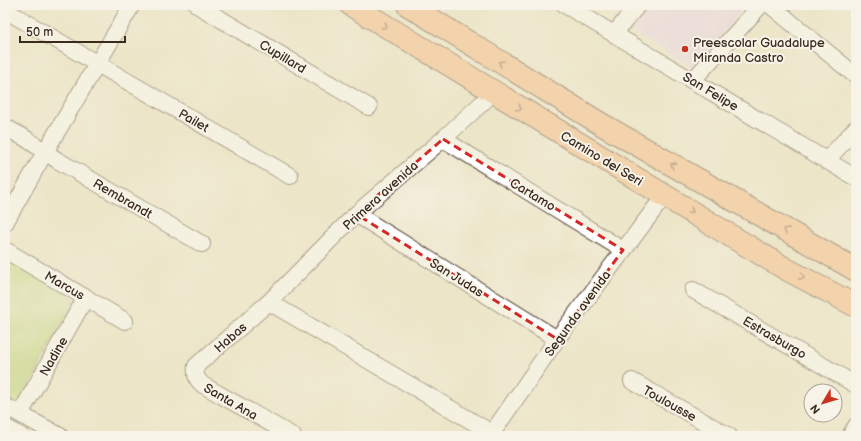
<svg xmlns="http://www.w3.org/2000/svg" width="861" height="441" viewBox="0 0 861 441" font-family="'Balsamiq Sans',sans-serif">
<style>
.built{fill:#e9d2ee}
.green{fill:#bdd67a;stroke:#7c804c}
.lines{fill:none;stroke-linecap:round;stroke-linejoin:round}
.street-casing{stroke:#564638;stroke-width:18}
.primary-casing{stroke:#564638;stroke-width:24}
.street{stroke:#fff;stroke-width:16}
.primary{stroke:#fabc8b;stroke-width:22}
.oneway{stroke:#916c4f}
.marked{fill:none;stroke:#d62828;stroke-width:3;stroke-dasharray:8 5;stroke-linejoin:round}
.poi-dot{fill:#c8321e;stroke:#f7f3e8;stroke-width:1.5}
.labels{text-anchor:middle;stroke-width:4;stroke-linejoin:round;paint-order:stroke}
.poi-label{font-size:13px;fill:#3b2a1e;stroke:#f7f3e8;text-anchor:start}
.street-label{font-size:13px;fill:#3b2a1e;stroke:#f7f3e8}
</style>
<rect width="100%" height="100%" fill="#f7f3e8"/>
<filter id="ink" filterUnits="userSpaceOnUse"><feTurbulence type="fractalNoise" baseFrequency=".025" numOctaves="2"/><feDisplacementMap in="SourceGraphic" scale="8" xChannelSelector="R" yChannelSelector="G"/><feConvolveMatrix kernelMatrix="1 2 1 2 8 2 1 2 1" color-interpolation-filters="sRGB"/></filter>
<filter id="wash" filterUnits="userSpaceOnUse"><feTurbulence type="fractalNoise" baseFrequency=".012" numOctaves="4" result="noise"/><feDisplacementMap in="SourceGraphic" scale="16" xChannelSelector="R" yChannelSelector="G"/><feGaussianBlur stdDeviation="0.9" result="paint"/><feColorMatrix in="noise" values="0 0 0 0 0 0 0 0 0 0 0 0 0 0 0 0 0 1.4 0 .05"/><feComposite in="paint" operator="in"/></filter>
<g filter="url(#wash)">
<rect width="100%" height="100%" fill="#ece5c8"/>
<path class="built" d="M 651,5 L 746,5 L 693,69 L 630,30 Z"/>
<path class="green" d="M 5,256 L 75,299 L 19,405 L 5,397 Z"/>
</g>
<g filter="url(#ink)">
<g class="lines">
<g class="street-casing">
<path id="street" d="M 197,5 L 369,107
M 565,5 L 856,178
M 770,5 L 856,76
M 5,10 L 290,176
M 614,34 L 638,5
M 693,80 L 761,5
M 5,127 L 25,138 L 57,160 L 202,244
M 443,139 L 623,250
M 826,161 L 856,128
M 356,214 L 557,339
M 5,223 L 45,152 L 132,5
M 5,250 L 125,321
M 693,290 L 856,385
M 269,302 L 492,433
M 632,381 L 729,436
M 5,406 L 60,436
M 20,414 L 86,297
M 5,427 L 21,436
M 293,436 L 203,385 C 196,379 195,375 196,366 L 269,302 L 356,214 L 443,139 L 494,92
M 490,436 L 557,339 L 665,195
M 850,436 L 856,426"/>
</g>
<g class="primary-casing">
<path id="primary" d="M 351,5 L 736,239 L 786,269 L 856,306
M 408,5 L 601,124 L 856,270"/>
</g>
<use href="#street" class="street"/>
<use href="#primary" class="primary"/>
</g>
<defs><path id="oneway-chevron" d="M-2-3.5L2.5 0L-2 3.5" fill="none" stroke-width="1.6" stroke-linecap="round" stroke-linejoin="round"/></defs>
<g class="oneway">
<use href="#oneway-chevron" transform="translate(385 26) rotate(32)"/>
<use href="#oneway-chevron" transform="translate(501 63) rotate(-149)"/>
<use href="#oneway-chevron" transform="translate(519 108) rotate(31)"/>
<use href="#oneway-chevron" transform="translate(673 165) rotate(-150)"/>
<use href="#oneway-chevron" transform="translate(691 211) rotate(32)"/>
<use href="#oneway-chevron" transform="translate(786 230) rotate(-150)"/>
<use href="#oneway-chevron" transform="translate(802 277) rotate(28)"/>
</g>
</g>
<path d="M0 0H861V441H0ZM 443,139 L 623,250 L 557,339 L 356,214 Z" fill="#ece5c8" fill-opacity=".55" fill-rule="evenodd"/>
<path class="marked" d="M 443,139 L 623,250 L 557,339 L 356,214 Z"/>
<circle class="poi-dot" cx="685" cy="49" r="4"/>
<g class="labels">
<g class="poi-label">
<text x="693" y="47">Preescolar Guadalupe<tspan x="693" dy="15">Miranda Castro</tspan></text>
</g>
<g class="street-label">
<text transform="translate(283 56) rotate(31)" y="5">Cupillard</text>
<text transform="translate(711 91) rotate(31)" y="5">San Felipe</text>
<text transform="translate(194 120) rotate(30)" y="5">Pailet</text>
<text transform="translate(602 158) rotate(31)" y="5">Camino del Seri</text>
<text transform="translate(533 194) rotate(31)" y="5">Cartamo</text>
<text transform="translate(380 195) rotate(-42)" y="5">Primera avenida</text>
<text transform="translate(123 198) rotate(30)" y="5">Rembrandt</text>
<text transform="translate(457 277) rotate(32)" y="5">San Judas</text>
<text transform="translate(65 285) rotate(30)" y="5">Marcus</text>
<text transform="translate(577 313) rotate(-54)" y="5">Segunda avenida</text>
<text transform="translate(230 337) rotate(-41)" y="5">Habas</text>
<text transform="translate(775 337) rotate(30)" y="5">Estrasburgo</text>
<text transform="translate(53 356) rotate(-60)" y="5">Nadine</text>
<text transform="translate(231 401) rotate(30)" y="5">Santa Ana</text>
<text transform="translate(670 403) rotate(29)" y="5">Toulousse</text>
</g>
</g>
<rect width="861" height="441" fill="none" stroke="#f7f3e8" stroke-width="20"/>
<g transform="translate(823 403) rotate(232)"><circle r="19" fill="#f7f3e8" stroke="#aca397"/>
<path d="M0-3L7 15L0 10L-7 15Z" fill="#c8321e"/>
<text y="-6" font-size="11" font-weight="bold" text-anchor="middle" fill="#3b2a1e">N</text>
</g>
<path d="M20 36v6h105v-6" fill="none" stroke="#3b2a1e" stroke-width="2"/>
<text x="26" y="36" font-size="12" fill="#3b2a1e" stroke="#f7f3e8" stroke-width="3" paint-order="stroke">50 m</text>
</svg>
